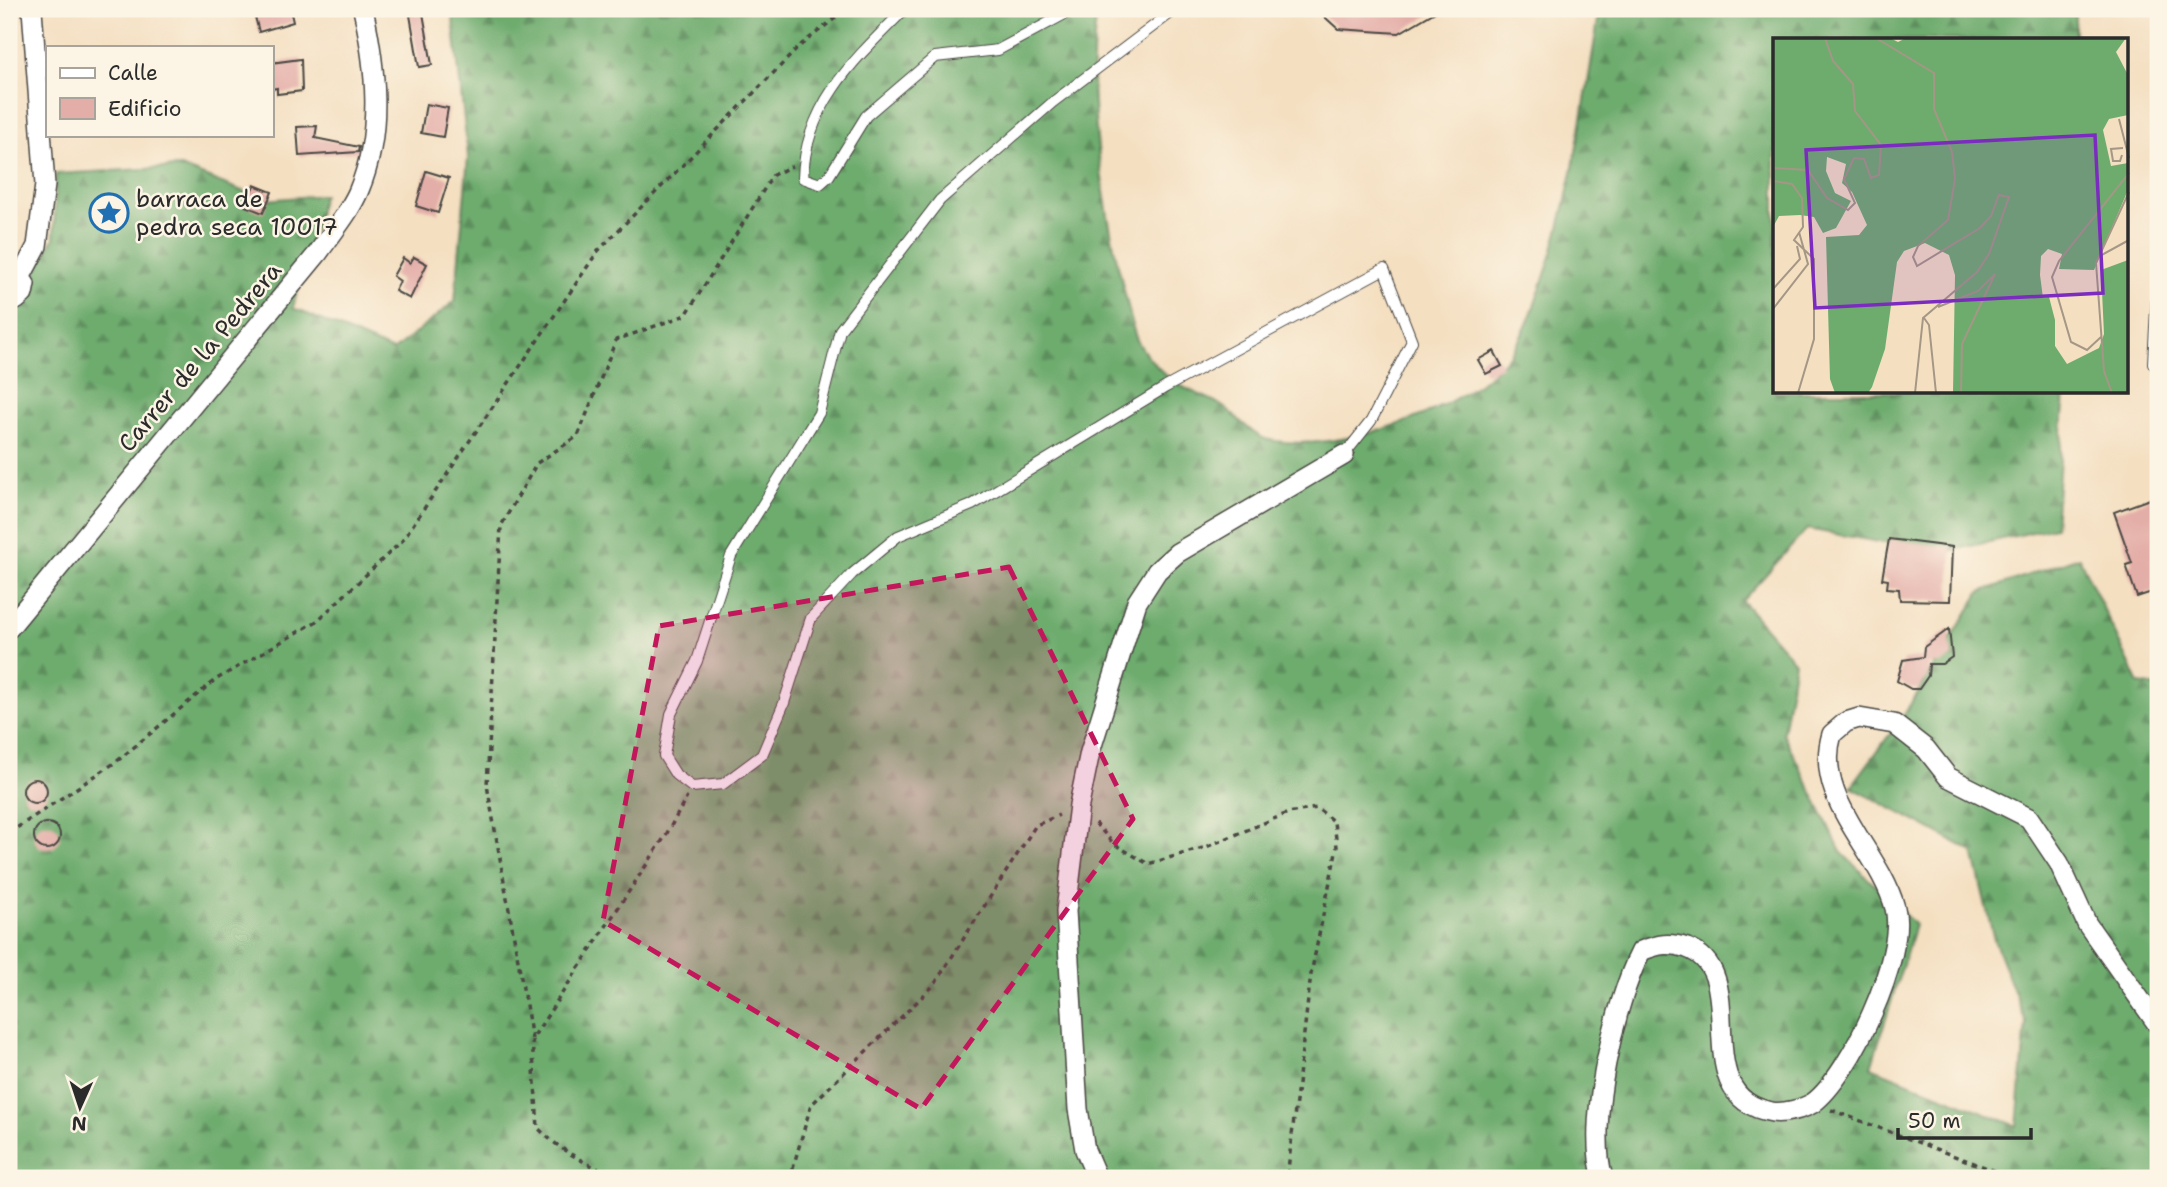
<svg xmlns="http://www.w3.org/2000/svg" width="2167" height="1187" viewBox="0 0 2167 1187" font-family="'Shantell Sans',sans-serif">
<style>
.forest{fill:url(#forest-firs);stroke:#4c6c4c;stroke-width:2}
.building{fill:#e4aea8}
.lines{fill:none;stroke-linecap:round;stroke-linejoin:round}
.service-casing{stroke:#494642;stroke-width:12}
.minor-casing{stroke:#494642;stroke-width:22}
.path{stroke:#494642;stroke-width:3.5;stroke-dasharray:5 5;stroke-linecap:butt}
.service{stroke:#fff;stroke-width:10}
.minor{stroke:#fff;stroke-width:19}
.marked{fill:#c2185b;fill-opacity:0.2;stroke:#c2185b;stroke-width:5;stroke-dasharray:14 9;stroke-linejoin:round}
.labels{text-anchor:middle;stroke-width:5;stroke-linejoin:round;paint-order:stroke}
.poi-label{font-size:24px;fill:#2b2b2b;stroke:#fcf5e5;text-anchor:start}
.street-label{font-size:24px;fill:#2b2b2b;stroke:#fcf5e5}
.inset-road{fill:none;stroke:#a49785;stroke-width:2}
.view{fill:#7b2cbf;fill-opacity:0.15;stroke:#7b2cbf;stroke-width:3.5}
.inset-edge{fill:none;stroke:#2b2b2b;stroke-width:3.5}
</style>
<defs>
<pattern id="forest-firs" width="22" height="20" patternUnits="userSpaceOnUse" patternTransform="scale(1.75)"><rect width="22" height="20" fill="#6eac6e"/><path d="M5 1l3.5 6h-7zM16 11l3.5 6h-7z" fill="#5b8c5b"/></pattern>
</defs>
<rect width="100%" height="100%" fill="#fcf5e5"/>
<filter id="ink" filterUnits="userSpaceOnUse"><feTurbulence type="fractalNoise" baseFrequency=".0143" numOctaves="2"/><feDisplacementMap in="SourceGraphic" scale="14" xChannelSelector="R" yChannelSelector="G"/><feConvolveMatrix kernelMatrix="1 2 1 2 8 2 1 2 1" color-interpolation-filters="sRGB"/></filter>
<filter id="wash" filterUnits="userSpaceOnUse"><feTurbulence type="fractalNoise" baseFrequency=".00686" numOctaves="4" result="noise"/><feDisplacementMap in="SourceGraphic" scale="28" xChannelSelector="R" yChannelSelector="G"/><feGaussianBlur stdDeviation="1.57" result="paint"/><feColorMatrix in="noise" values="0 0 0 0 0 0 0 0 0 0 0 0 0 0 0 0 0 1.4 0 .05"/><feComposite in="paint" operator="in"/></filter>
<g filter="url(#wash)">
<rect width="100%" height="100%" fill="#f4dfc1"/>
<path class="forest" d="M 452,9 L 1098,9 C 1082,88 1107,227 1128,306 C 1131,318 1133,334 1139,344 C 1146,355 1159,369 1169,378 C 1183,390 1204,395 1219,404 C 1235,413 1252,437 1270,440 C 1341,454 1467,411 1511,353 C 1525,334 1534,307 1541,286 C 1573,197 1584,102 1600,9 L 2075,9 L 2075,40 L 1775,40 L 1775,392 L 2065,392 L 2055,527 L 1940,553 L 1807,529 L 1742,601 L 1795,662 L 1783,733 L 1841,852 L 1915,925 L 1871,1067 L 2017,1126 L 2026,1022 L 1994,940 L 1973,852 L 1851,787 L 1903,716 L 1980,592 L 2079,557 L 2139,684 L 2158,687 L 2158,1178 L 9,1178 L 9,321 L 54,238 L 56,174 L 181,167 L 265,200 L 323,195 L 293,308 L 393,351 L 455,301 L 468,157 Z"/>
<g id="blocks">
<path class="building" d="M 260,9 L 290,9 L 293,22 L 259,32 L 254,13 L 261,11 Z
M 1316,9 L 1440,9 L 1399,33 L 1338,29 Z
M 423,13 L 432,65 L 419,67 L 410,15 Z
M 301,59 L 302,91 L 277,94 L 277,88 L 271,89 L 271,63 Z
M 426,104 L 448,108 L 443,137 L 421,133 Z
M 317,126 L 315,138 L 359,147 L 358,152 L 299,156 L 297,127 Z
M 426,171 L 449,178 L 438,213 L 416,206 Z
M 254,185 L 272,192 L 263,213 L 245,206 Z
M 414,257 L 427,264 L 410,299 L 395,291 L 400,281 L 393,276 L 403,258 L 410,263 Z
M 1494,351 L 1502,366 L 1486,374 L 1478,360 Z
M 2158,496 L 2158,590 L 2137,597 L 2126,565 L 2132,563 L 2114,512 Z
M 1889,539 L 1952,547 L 1950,601 L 1900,600 L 1899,589 L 1887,588 L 1888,580 L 1882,579 Z
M 1949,629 L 1952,657 L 1942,664 L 1929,664 L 1928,676 L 1919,689 L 1911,689 L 1897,681 L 1903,660 L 1923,657 L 1924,647 Z
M23 791a12 12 0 1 1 24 0a12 12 0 1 1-24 0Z
M34 836a13 13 0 1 1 26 0a13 13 0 1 1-26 0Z"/>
</g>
</g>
<g filter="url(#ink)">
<use href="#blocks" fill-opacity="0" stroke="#494642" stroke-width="2"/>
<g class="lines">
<g class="service-casing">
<path id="service" d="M 905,9 C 856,58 805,104 803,178 L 820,184 L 829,176 L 866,116 L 935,57 L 998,50 L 1074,9
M 1176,9 L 1053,102 L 940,200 L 840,330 L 819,413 L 731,556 L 697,661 L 671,714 L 664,756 L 676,775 L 692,787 L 723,784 L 762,755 L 784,703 L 811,618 L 852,574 L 898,536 L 972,505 L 1166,387 L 1384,269 L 1412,341 L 1371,421 L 1344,455
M 2158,273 L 2153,363 L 2158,370"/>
</g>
<g class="minor-casing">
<path id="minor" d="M 20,278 L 37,246 L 45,185 L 32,9
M 9,300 L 16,300 L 23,294 L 25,284 L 20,278
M 9,628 L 318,253 C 332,233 350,212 359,190 C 383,133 376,67 363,9
M 1097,1178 L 1085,1150 L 1078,1109 L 1066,911 L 1079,805 L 1090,752 L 1137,602 L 1157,571 L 1177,553 L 1344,455
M 1603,1178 C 1586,1124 1615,1002 1641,951 C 1659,944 1669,942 1687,948 C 1755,973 1683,1097 1772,1112 C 1783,1114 1803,1109 1813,1103 C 1850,1076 1907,954 1895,908 C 1879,849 1812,799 1832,734 L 1846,722 L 1859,718 L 1894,724 L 1926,749 L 1948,777 L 2029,818 L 2059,863 L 2087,924 L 2158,1025"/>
</g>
<path class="path" d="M 1095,823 L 1114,844 L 1148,864 L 1206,847 L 1288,813 L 1317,808 L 1334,822 L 1337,847 L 1311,974 L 1287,1178
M 9,833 L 116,762 L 215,680 L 317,621 L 402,541 L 598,251 L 802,44 L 847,9
M 532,1039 L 487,785 L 501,526 L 537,463 L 578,436 L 616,340 L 686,315 L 773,175 L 792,166
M 1831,1110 L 2014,1178
M 620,1178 C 588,1165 563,1153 538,1128 L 532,1039 L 666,835 L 687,797
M 790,1178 L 811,1105 L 934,985 L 1036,825 L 1059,815"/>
<use href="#service" class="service"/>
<use href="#minor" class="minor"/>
</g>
</g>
<path class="marked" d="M 1009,567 L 1133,819 L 921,1109 L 603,921 L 659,626 Z"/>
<defs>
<g id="sight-ring" transform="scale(2.0125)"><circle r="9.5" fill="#fcf5e5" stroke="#1f6fb2" stroke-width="1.5"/><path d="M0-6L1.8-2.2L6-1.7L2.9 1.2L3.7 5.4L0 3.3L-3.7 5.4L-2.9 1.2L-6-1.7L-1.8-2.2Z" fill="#1f6fb2"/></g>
</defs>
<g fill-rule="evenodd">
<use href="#sight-ring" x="109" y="213"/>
</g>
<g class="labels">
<g class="poi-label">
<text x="136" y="207">barraca de<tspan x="136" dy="28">pedra seca 10017</tspan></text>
</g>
<g class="street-label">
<text transform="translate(200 357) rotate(-50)" y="8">Carrer de la Pedrera</text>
</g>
</g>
<g transform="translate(1773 38)">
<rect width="355" height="355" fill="#f4dfc1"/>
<path d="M 0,0 L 117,0 L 125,4 L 133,0 L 353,0 L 343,14 L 355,37 L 355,77 L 336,81 L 330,92 L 338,128 L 355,125 L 355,152 L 321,232 L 286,231 L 289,216 L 275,211 L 268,218 L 267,237 L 270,260 L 276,259 L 282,282 L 282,308 L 294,326 L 326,310 L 331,296 L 328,232 L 355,222 L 355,355 L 180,355 L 182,237 L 176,217 L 152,205 L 131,213 L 124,224 L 112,311 L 99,349 L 95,355 L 62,355 L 57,341 L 53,199 L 86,197 L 94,187 L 79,154 L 69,145 L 73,126 L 54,119 L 53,133 L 62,155 L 78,163 L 63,190 L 50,195 L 41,179 L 27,177 L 6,178 L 0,189 Z" fill="#6eac6e"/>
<path class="inset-road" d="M 103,0 L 161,35 L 161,71 L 179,114 L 182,141 L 175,182 L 145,208 L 140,219 L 144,228 L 207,190 L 218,178 L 226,157 L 236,159 L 216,216 L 204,234 L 150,280 L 142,355M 346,81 L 356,120M 349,117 L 347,123 L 340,123 L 338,111 L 350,110M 0,130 L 35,132 L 54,160 L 75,172 L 82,165 L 71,141 L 81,120 L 91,121 L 98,140 L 106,137 L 108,107 L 82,73 L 80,46 L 60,23 L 52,0M 0,143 L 19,146 L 29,160 L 30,189 L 21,202 L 41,221 L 41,301 L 25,355M 327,218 L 356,202M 0,251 L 27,221 L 24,208M 165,269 L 205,253 L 222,236 L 189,306 L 188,355M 0,271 L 35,226 L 26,194M 151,280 L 156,287 L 163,355M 328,299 L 314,312 L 298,304 L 279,239 L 286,223 L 356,135M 339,355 L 331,333 L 323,225 L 356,154"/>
<path class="view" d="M 322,97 L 330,255 L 42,270 L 33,112 Z"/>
<rect width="355" height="355" class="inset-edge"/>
</g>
<rect width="2167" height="1187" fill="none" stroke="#fcf5e5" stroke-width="35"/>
<rect x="46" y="46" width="228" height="91" fill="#fcf5e5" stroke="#a8a49b" stroke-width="2"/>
<rect x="60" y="68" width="35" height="10" fill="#ffffff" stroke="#a8a49b" stroke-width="2"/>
<text x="108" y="80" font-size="21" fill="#2b2b2b">Calle</text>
<rect x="60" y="98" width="35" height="21" fill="#e4aea8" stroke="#a8a49b" stroke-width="2"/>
<text x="108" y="116" font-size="21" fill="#2b2b2b">Edificio</text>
<g transform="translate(80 1107) rotate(183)" stroke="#fcf5e5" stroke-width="5" paint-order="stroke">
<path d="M0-5L12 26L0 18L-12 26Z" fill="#2b2b2b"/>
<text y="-10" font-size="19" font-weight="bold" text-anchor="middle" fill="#2b2b2b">N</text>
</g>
<path d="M1898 1128v10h133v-10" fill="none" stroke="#2b2b2b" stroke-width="3.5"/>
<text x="1908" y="1128" font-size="21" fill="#2b2b2b" stroke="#fcf5e5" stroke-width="5" paint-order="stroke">50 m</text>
</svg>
